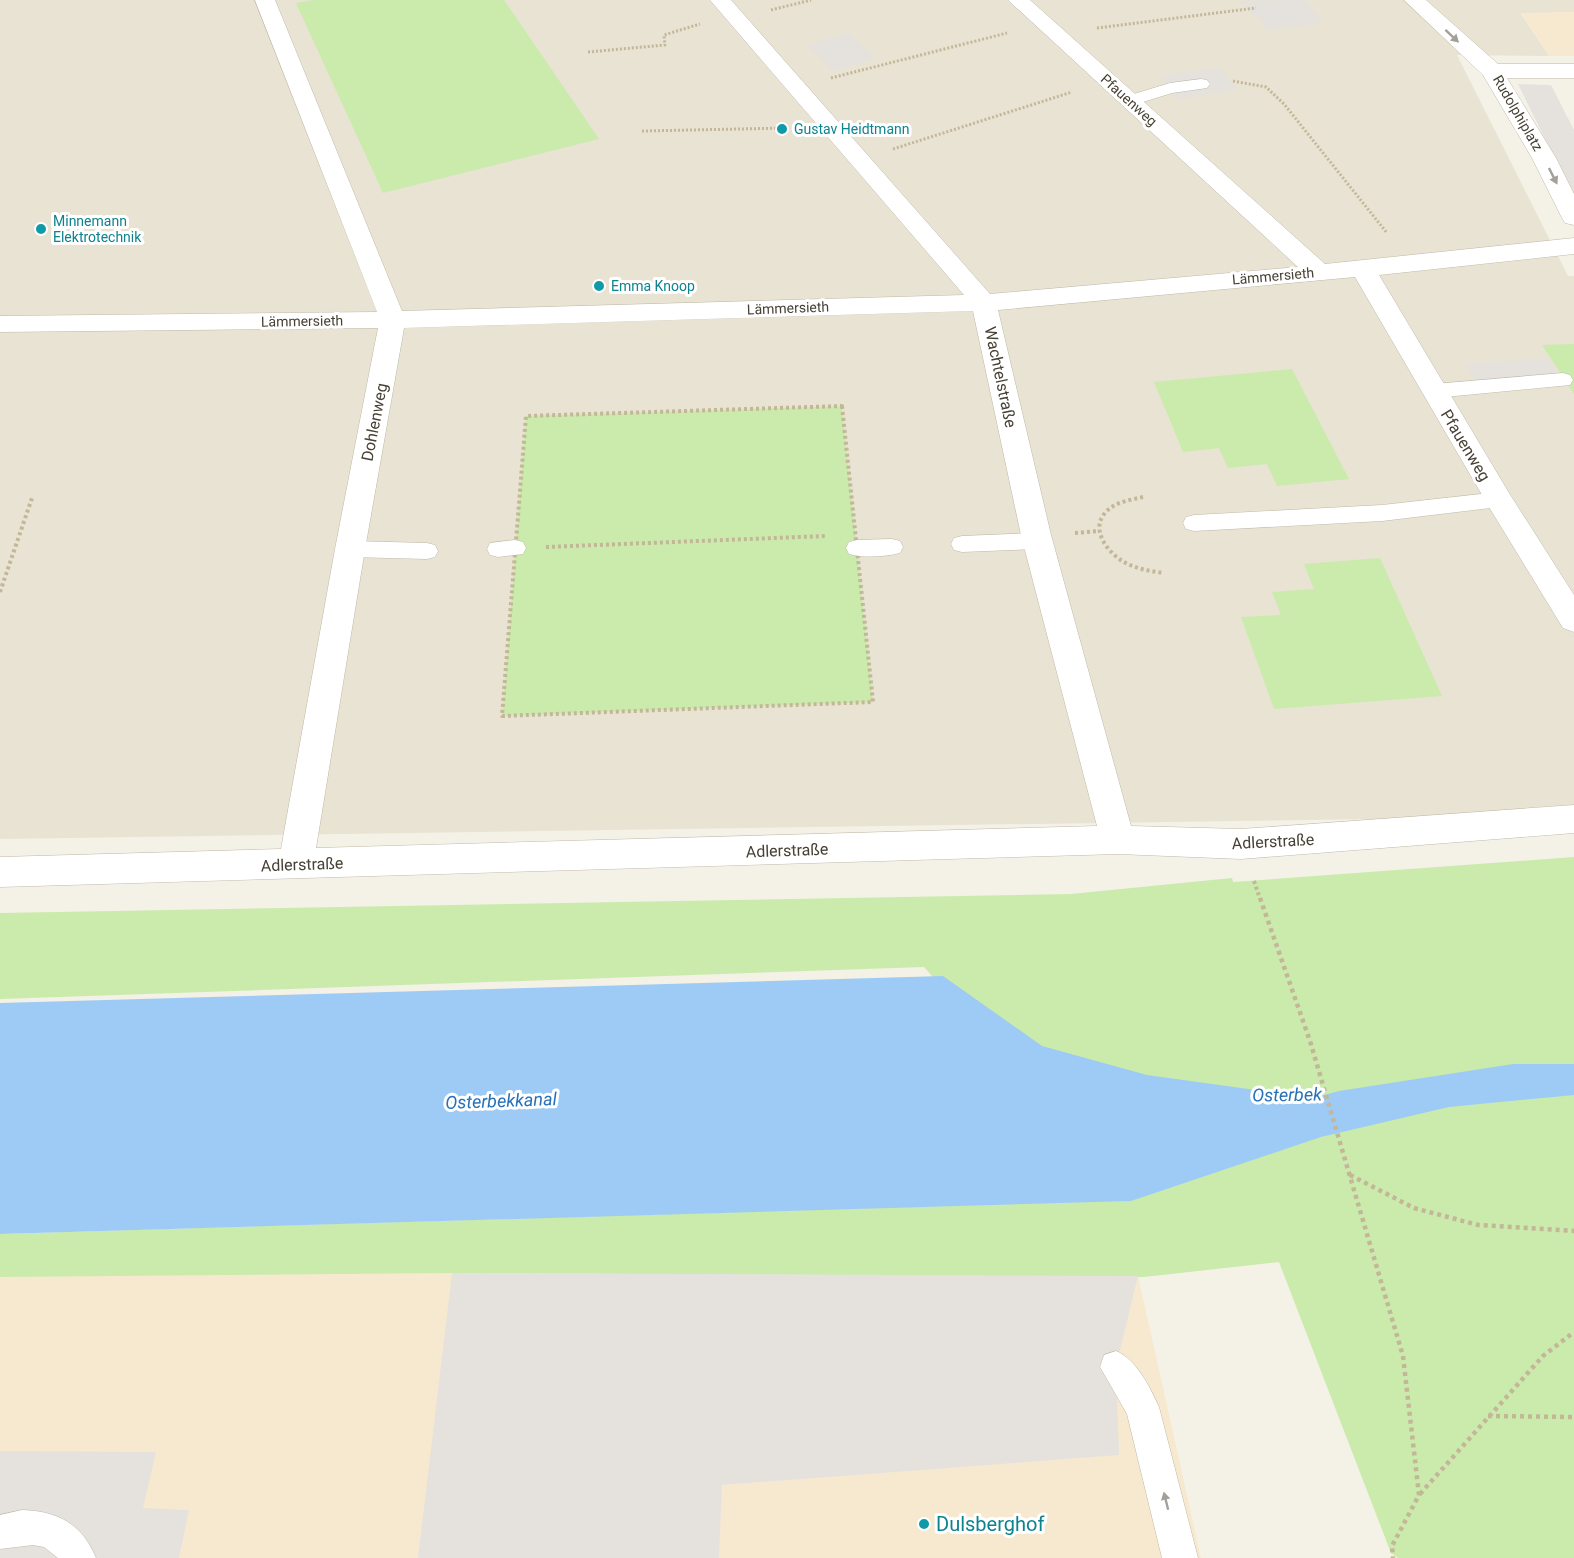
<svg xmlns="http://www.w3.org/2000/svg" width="1574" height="1558" viewBox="0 0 1574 1558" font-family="Roboto,sans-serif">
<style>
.residential{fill:#e8e3d3}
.commercial{fill:#f7e9cf}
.green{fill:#caebac}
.parking{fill:#e5e2de}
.water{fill:#9ecbf5}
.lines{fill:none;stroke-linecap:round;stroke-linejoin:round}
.service-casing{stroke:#c0b9a8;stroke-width:1}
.minor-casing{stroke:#c0b9a8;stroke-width:1}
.path-far2{stroke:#c3b798;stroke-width:3;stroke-dasharray:2 2;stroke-linecap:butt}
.path-far1{stroke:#c3b798;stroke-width:4;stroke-dasharray:3 3;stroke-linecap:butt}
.path{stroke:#c3b798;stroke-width:4.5;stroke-dasharray:4 4;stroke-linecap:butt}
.service{fill:#fff;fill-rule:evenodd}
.minor{fill:#fff;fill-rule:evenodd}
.oneway{fill:#a3a09a}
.culture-dot{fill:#0f9aa8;stroke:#fff;stroke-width:2}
.labels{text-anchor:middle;stroke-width:6;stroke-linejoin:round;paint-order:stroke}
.far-street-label{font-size:14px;fill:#474135;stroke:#fff}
.far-culture-label{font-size:14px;fill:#0d838f;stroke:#fff;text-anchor:start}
.street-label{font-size:16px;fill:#474135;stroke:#fff}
.water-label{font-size:18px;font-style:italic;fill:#2771b9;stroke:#fff}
.near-culture-label{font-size:20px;fill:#0d838f;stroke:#fff;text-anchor:start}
</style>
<rect width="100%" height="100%" fill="#f4f1e6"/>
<path class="residential" d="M 0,0 L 1574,0 L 1574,12 L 1521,14 L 1549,56 L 1457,55 L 1568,276 L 1574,276 L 1574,816 L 0,839 Z"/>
<path class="commercial" d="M 1574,12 L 1574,56 L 1549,56 L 1521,13 Z
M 452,1273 L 1138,1276 L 1201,1558 L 0,1558 L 0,1275 Z"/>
<path class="green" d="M 313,0 L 504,0 L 599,139 L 383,193 L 296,3 Z
M 1574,344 L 1574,394 L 1542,345 Z
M 1292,369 L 1349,479 L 1277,486 L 1267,464 L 1228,468 L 1219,448 L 1183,452 L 1154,382 Z
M 842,406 L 873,702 L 502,716 L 526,416 Z
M 1380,558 L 1442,696 L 1274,709 L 1241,617 L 1281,615 L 1272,592 L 1314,589 L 1304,564 Z
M 1574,857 L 1574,1558 L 1398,1558 L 1391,1553 L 1279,1262 L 1144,1277 L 452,1273 L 0,1277 L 0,1234 L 1130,1200 L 924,967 L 0,999 L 0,913 L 1071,894 L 1232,878 L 1233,882 Z"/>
<path class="parking" d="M 1304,0 L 1324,22 L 1269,30 L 1240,1 Z
M 849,33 L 875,59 L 833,71 L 807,45 Z
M 1220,68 L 1238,90 L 1177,99 L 1161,76 Z
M 1518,84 L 1551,85 L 1574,130 L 1574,198 Z
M 1548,359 L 1563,380 L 1480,387 L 1465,364 Z
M 452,1273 L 1138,1276 L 1116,1367 L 1119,1455 L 722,1485 L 719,1558 L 418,1558 Z
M 0,1451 L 156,1452 L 143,1508 L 189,1510 L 179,1558 L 0,1558 Z"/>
<path class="water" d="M 943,976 L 1042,1046 L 1147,1075 L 1313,1098 L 1339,1091 L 1513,1064 L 1574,1064 L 1574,1095 L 1449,1107 L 1321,1137 L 1131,1201 L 0,1234 L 0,1003 Z"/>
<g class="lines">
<g class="service-casing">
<path id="service" d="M 1201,79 L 1207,80 L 1210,84 L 1207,88 L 1172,93 L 1130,106 L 1124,105 L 1121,101 L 1124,97 L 1170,83 Z
M 1563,373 L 1570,375 L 1573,380 L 1570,385 L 1434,398 L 1427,396 L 1424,391 L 1427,386 L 1434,384 Z
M 1499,492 L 1507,494 L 1510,500 L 1507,506 L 1382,521 L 1194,531 L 1186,529 L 1183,523 L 1186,517 L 1194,515 L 1382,505 Z
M 1038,533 L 1046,535 L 1049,541 L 1046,547 L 1038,549 L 962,552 L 954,550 L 951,544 L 954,538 L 962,536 Z
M 892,539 L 900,541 L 903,547 L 900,553 C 885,557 864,558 849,554 L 846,548 L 849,542 L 857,540 Z
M 515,540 L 523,542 L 526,548 L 523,554 L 498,557 L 490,555 L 487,549 L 490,543 Z
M 350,541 L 427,543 L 435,545 L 438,551 L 435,557 L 427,559 L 350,557 L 342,555 L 339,549 L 342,543 Z
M 1116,1351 C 1136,1359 1150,1387 1159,1407 L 1198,1558 L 1162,1558 L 1127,1414 L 1100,1367 L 1104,1355 Z
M 22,1510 C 58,1511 82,1524 96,1558 L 58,1558 L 44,1547 L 33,1545 L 0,1549 L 0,1515 Z"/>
</g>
<g class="minor-casing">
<path id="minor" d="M 255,0 L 275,0 L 402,311 L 964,295 L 710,0 L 731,0 L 990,294 L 1298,267 L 1008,0 L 1030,0 L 1325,264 L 1574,238 L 1574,254 L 1379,275 L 1509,493 L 1574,595 L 1574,632 L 1563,628 L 1489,507 L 1355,277 L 998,310 L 1051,535 L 1131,826 L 1241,829 L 1574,805 L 1574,833 L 1241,859 L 1118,854 L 0,887 L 0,857 L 281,849 L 335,549 L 378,328 L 0,332 L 0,316 L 377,312 ZM 973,311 L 1021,535 L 1097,826 L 316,848 L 365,549 L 404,328 Z
M 1404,0 L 1426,0 L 1498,64 L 1574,64 L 1574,78 L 1507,78 L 1556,158 L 1574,194 L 1574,225 L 1565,223 L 1562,218 L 1532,158 L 1483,75 Z"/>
</g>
<path class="path-far2" d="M 771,10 L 811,0
M 1097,28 L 1256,8
M 588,52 L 665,45 L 664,35 L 700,24
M 831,78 L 1007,33
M 1233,81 L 1266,87 L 1284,104 L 1387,233
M 642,131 L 788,128
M 893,149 L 1072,92"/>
<path class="path-far1" d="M 842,406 L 873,702 L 502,716 L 526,416 Z
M 1143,497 C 1130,500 1114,502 1105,513 C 1090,530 1108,553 1124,562 C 1136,569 1150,571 1164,573
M 1075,533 L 1099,531
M 546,547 L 826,536
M 0,592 L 32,498
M 1254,881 L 1260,899"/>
<path class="path" d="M 1260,898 L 1310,1041 L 1403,1356 L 1419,1495 L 1392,1546 L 1393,1558
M 1350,1175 L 1414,1208 L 1478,1225 L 1574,1231
M 1488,1416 L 1574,1417
M 1420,1494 L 1543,1356 L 1574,1332"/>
<use href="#service" class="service"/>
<use href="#minor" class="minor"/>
</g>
<defs><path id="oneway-solid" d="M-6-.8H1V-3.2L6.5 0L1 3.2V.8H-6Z" transform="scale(1.5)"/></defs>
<g class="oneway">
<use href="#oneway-solid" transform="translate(1452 36) rotate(43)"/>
<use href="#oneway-solid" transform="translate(1553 176) rotate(63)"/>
<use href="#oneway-solid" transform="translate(1166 1501) rotate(-104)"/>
</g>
<g class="culture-dot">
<circle cx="782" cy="129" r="6"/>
<circle cx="41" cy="229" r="6"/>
<circle cx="599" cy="286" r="6"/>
<circle cx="924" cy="1524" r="6"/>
</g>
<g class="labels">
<g class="far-street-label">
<text transform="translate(1129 100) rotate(42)" y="5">Pfauenweg</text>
<text transform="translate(1518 113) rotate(60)" y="5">Rudolphiplatz</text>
<text transform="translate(1273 276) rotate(-5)" y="5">Lämmersieth</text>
<text transform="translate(788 308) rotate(-2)" y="5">Lämmersieth</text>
<text transform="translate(302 321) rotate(-1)" y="5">Lämmersieth</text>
</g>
<g class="far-culture-label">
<text x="794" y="134">Gustav Heidtmann</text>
<text x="53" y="226">Minnemann<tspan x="53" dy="16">Elektrotechnik</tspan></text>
<text x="611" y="291">Emma Knoop</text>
</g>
<g class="street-label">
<text transform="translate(1001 377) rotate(78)" y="6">Wachtelstraße</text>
<text transform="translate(374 422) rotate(-79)" y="6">Dohlenweg</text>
<text transform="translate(1466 445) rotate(59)" y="6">Pfauenweg</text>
<text transform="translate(1273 841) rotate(-3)" y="6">Adlerstraße</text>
<text transform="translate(787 850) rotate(-2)" y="6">Adlerstraße</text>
<text transform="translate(302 864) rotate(-2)" y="6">Adlerstraße</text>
</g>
<g class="water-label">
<text transform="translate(1287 1095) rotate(-1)" y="6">Osterbek</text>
<text transform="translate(501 1101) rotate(-2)" y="6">Osterbekkanal</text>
</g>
<g class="near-culture-label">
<text x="936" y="1531">Dulsberghof</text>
</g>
</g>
</svg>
